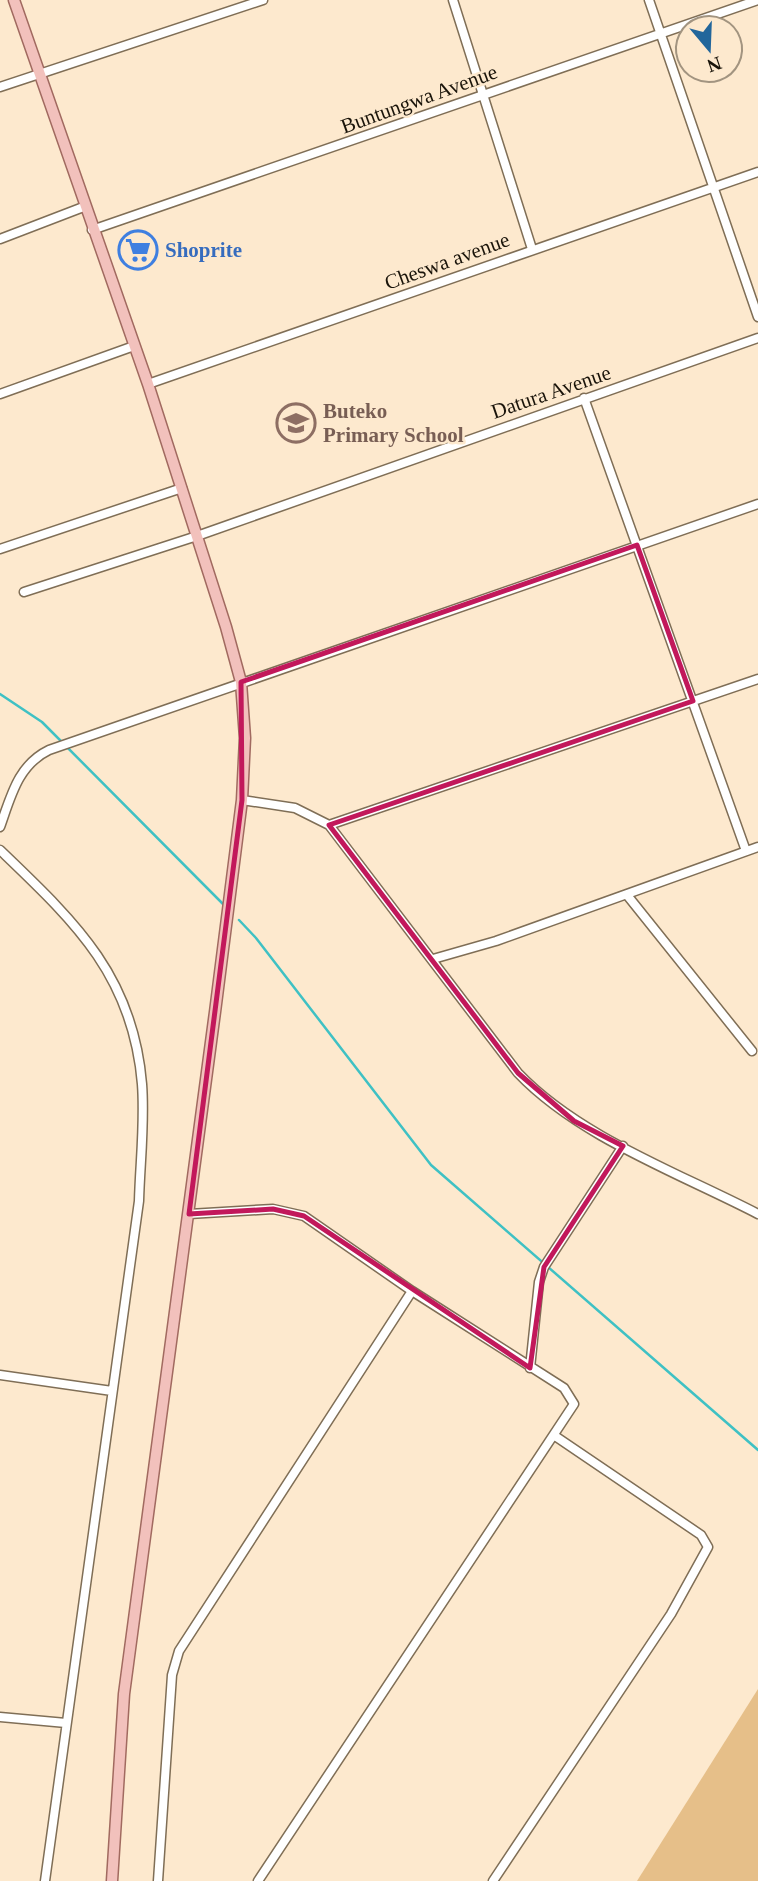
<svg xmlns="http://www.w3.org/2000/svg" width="758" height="1881" viewBox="0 0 758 1881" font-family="'Times New Roman',serif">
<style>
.green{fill:#e6bf89}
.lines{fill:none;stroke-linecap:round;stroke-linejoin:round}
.stream{stroke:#3fc1c4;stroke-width:2.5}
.minor-casing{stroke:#7f6e56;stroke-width:11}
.major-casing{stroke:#a16a60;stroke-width:13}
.minor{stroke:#fff;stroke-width:8}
.major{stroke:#f2c1bc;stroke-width:10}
.marked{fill:none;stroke:#c2185b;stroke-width:5;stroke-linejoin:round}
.labels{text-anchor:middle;stroke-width:5;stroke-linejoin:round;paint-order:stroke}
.street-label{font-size:21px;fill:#1a140a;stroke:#fde9ce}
.shop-label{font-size:21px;font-weight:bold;fill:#366cbe;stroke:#fde9ce;text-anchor:start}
.education-label{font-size:21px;font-weight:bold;fill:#785e54;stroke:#fde9ce;text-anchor:start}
</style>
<rect width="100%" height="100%" fill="#fde9ce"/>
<path class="green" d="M 758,1689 L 758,1881 L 637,1881 Z"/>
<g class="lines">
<path class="stream" d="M 0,694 L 42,722 L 223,904
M 239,920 L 256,938 L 431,1165 L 758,1450"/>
<g class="minor-casing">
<path id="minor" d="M 453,0 L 532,249
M 649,0 L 758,317
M 0,87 L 263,0
M 92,230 L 758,0
M 0,239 L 86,206
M 148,384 L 758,172
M 0,394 L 134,346
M 584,398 L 746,851
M 0,549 L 182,488
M 24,592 L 197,536 L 758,338
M 242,800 L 295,808 L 329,825 L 518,1073 C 579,1137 679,1173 758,1214
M 329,825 L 758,679
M 0,827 C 11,796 18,765 49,750 L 758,504
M 0,850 C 74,921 133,975 142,1084 C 145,1123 140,1163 139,1201 L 45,1881
M 627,895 L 752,1051
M 433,959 L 496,941 L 758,847
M 189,1214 L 273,1209 L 304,1216 L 412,1291 L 564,1388 L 574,1404 L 258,1881
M 530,1368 L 539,1282 L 544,1267 L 623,1146
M 0,1375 L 112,1391
M 0,1717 L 66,1723
M 158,1881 L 172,1675 L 179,1651 L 412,1291
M 493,1881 L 671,1614 L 708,1547 L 701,1535 L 555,1436"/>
</g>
<g class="major-casing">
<path id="major" d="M 14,0 L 148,384 L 226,627 L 241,682 L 245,738 L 242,800 L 215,1012 L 124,1694 L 112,1881"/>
</g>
<use href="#minor" class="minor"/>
<use href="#major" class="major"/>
</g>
<path class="marked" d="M 637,545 L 693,701 L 329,825 L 518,1073 L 574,1121 L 623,1146 L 544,1267 L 530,1368 L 304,1216 L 273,1209 L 189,1214 L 242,800 L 241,682 Z"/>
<defs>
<g id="supermarket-ring" transform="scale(2.0125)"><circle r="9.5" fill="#fde9ce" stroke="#3f7fe0" stroke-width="1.5"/><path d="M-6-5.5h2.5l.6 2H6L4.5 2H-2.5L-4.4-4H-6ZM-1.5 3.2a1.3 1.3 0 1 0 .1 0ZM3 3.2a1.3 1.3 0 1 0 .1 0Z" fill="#3f7fe0"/></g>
<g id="school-ring" transform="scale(2.0125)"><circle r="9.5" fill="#fde9ce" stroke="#8d6e63" stroke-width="1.5"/><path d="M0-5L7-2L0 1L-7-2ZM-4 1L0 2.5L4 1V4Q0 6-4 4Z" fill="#8d6e63"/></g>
</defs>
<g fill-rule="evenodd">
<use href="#supermarket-ring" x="138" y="250"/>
<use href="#school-ring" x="296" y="423"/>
</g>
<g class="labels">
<g class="street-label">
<text transform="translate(419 99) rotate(-20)" y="7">Buntungwa Avenue</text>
<text transform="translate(447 261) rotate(-20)" y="7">Cheswa avenue</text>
<text transform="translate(551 392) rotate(-19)" y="7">Datura Avenue</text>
</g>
<g class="shop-label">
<text x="165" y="257">Shoprite</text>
</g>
<g class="education-label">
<text x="323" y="418">Buteko<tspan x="323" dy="24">Primary School</tspan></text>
</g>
</g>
<g transform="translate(709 49) rotate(161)"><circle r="33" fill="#fde9ce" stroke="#a29480" stroke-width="2"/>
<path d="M0-5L12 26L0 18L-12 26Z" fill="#22669b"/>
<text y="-10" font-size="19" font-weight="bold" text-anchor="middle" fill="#1a140a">N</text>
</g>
</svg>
